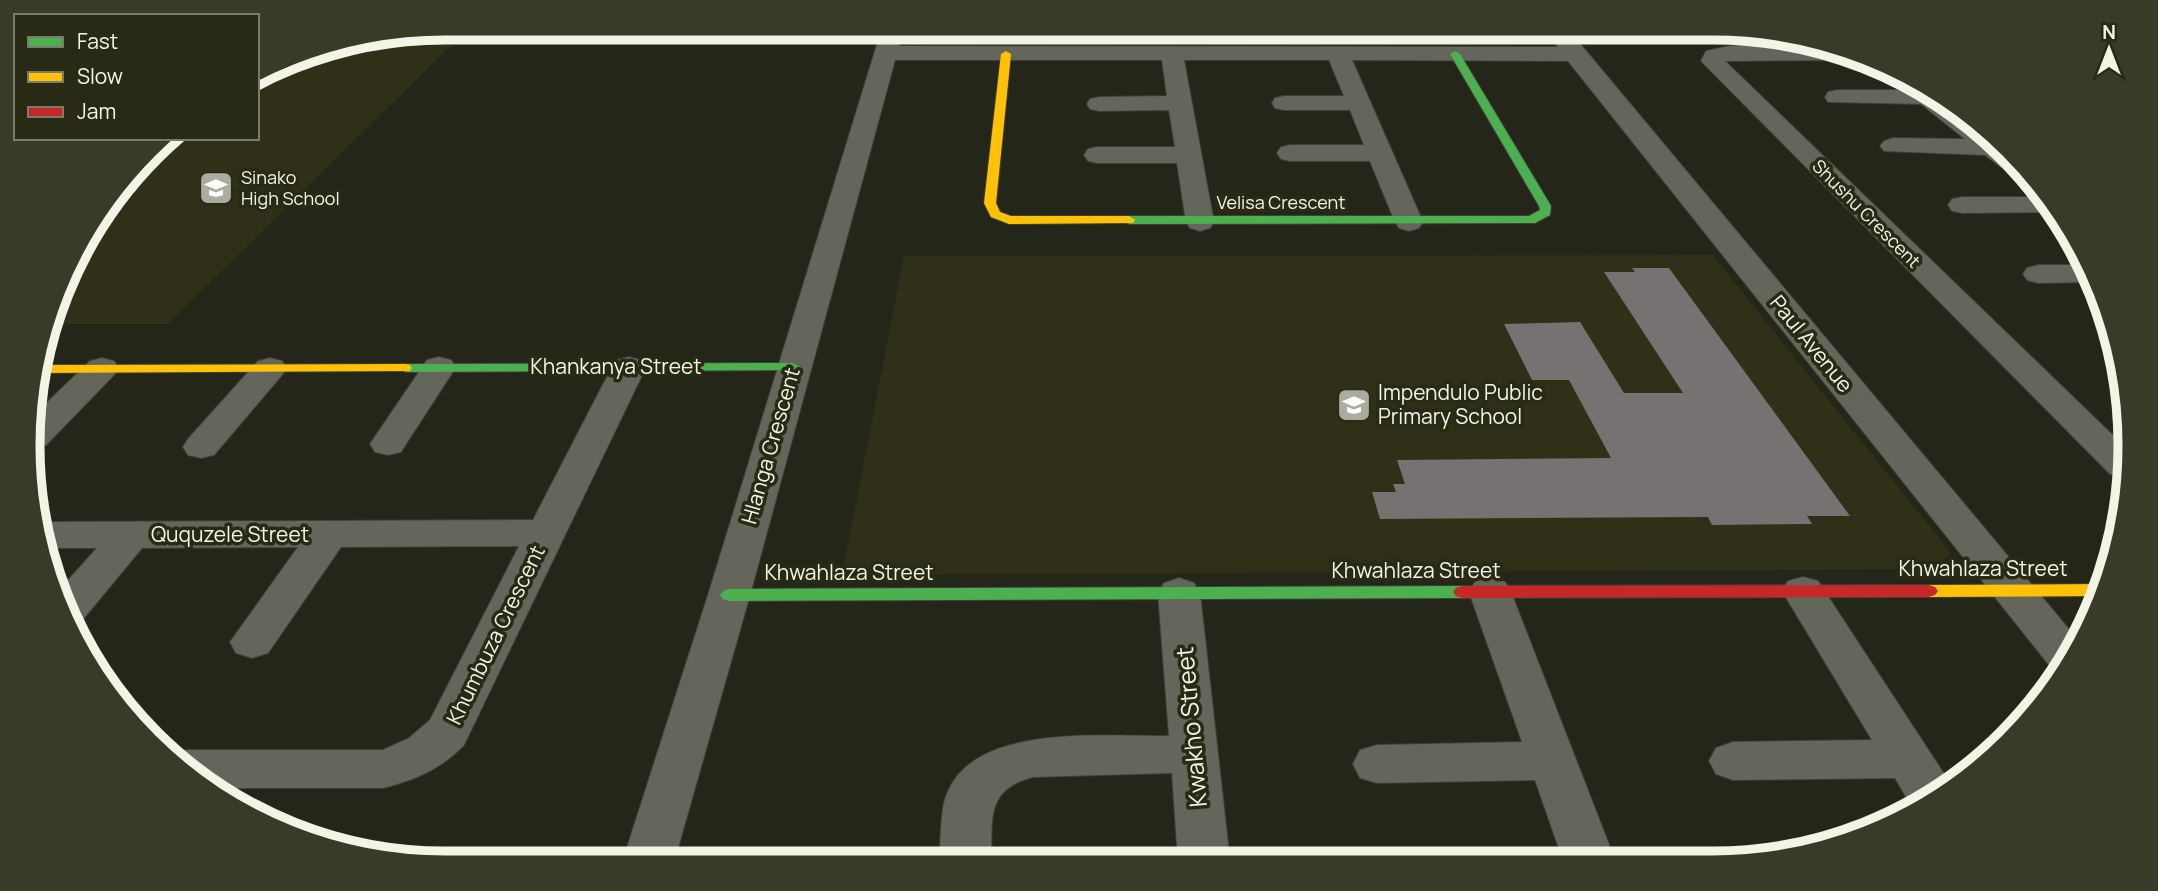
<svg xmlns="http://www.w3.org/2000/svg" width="2158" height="891" viewBox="0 0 2158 891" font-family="Manrope,sans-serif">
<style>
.built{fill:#2f3017}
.building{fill:#767271}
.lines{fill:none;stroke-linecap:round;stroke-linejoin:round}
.street-casing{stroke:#3f4037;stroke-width:2}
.fast-casing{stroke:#3f4037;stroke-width:2}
.slow-casing{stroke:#3f4037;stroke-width:2}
.jam-casing{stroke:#3f4037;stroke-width:2}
.street{fill:#64655b;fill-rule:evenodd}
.fast{fill:#4caf50;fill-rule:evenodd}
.slow{fill:#ffc107;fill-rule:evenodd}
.jam{fill:#c62828;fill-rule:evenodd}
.labels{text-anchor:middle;stroke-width:7;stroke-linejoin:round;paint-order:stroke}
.far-poi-label{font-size:18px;fill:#f3f4e7;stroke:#292a16;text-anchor:start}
.far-street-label{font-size:18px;fill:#f3f4e7;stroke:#292a16}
.street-label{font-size:21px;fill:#f3f4e7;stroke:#292a16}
.poi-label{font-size:21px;fill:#f3f4e7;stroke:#292a16;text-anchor:start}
.near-street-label{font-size:24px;fill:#f3f4e7;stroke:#292a16}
.rim{fill:none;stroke:#f3f4e7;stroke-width:9}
</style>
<rect width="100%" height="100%" fill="#25261a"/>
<path class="built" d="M 445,28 L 469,28 L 168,324 L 54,324 L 84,237 L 165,138 L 257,138 L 257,81 L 311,50 Z
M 1713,255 L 1951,553 L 1934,569 L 842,575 L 904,256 Z"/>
<path class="building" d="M 1632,268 L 1669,268 L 1850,516 L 1807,516 L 1812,524 L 1712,525 L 1708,517 L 1380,519 L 1372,492 L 1396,492 L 1393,484 L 1405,484 L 1397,460 L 1611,458 L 1569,380 L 1532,380 L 1504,324 L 1580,322 L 1624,393 L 1683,393 L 1604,272 L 1635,272 Z"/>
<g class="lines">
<g class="street-casing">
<path id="street" d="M 882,28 L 904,28 L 899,46 L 1558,47 L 1545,28 L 1567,28 L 2078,640 L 2062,673 L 2053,670 L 1568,61 L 1352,60 L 1423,222 L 1419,228 L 1409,231 L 1399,228 L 1395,222 L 1370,161 L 1290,161 L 1281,159 L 1277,153 L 1281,147 L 1290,145 L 1364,145 L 1350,110 L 1284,110 L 1275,108 L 1272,103 L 1275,98 L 1284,96 L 1344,96 L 1329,60 L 1184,60 L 1214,222 L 1210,228 L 1200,231 L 1190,228 L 1186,222 L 1177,163 L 1097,163 L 1088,161 L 1084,155 L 1088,149 L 1097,147 L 1175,147 L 1169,110 L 1099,111 L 1090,109 L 1087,104 L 1090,99 L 1099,97 L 1167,96 L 1162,60 L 895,60 L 750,595 L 674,862 L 622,863 L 708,595 Z
M 1729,46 C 1768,46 1826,38 1859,57 L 1851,60 L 1725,61 L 2125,447 L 2121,477 L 2110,474 L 1701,61 L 1706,51 Z
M 1837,90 L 1915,90 L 1988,132 L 2015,168 L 2001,167 L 1985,155 L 1884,151 L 1880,146 L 1884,141 L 1893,138 L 1965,139 L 1921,104 L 1828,102 L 1825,97 L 1828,92 Z
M 1962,197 L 2038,197 L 2050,212 L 1962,213 L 1952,211 L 1948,205 L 1952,199 Z
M 2038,265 L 2088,265 L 2093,282 L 2038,283 L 2027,280 L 2023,274 L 2027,268 Z
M 439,357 L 451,360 L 456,367 L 406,444 L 401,452 L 388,455 L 375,452 L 370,444 L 427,360 Z
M 629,357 L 641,360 L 646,367 L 464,745 C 441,769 415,780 383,788 L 213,788 L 192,777 L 170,754 L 184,750 L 383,750 L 409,738 L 430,720 L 519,546 L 341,547 L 268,653 L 252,658 L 236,653 L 230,642 L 298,547 L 142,548 L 84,618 L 75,620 L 61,588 L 97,548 L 45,548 L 36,523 L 39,522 L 533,520 L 612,367 L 617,360 Z
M 102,358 L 114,361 L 119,368 L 114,375 L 46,445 L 34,448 L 32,417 L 90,361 Z
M 270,358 L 282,361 L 287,368 L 282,375 L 214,455 L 201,458 L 188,455 L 183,447 L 188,439 L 258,361 Z
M 1803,577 L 1818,581 L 1950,783 L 1912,807 L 1895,778 L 1733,780 L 1716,774 L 1709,761 L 1716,748 L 1733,742 L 1872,740 L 1782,591 L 1788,581 Z
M 1179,578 L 1194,583 L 1200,593 L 1230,861 L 1178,861 L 1172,773 L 1033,777 C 984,790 993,820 991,862 L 939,862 C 941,843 940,821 944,803 C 964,721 1104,737 1169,736 L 1158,593 L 1164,583 Z
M 1490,578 L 1505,582 L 1511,592 L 1615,860 L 1563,860 L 1535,780 L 1377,783 L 1360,778 L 1353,764 L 1360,750 L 1377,745 L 1522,742 L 1469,592 L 1475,582 Z"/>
</g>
<g class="fast-casing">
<path id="fast" d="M 1455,51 L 1460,54 L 1551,206 L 1550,215 L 1535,223 L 1129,224 L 1123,220 L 1129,216 L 1529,216 L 1540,210 L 1539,206 L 1450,54 Z
M 793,363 L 800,367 L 798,370 L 405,372 L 398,368 L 405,364 Z
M 1462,586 L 1468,588 L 1471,592 L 1468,596 L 1462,598 L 729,601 L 723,599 L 720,595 L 723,591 L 729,589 Z"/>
</g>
<g class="slow-casing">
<path id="slow" d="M 1006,51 L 1011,54 L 996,203 L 1000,212 L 1011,216 L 1129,216 L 1135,220 L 1133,223 L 1009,224 L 991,217 L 984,203 L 1001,54 Z
M 405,364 L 410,365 L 412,368 L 410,371 L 38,373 L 40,365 Z
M 2105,584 L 2100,596 L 1929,597 L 1923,595 L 1920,591 L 1923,587 L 1929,585 Z"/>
</g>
<g class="jam-casing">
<path id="jam" d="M 1929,585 L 1935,587 L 1938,591 L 1935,595 L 1929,597 L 1462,598 L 1456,596 L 1453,592 L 1456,588 L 1462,586 Z"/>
</g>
<use href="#street" class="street"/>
<use href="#fast" class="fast"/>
<use href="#slow" class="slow"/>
<use href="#jam" class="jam"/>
</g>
<defs>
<g id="school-square" transform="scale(1.75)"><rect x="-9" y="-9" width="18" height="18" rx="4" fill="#abac9f" stroke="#292a16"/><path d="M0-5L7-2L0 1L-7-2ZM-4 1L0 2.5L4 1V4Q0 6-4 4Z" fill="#fff"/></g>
</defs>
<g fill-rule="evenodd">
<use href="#school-square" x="216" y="188"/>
<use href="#school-square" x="1354" y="405"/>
</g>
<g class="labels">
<g class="far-poi-label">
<text x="241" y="184">Sinako<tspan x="241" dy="21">High School</tspan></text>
</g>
<g class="far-street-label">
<text x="1281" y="209">Velisa Crescent</text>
<text transform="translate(1866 214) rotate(45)" y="6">Shushu Crescent</text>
</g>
<g class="street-label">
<text transform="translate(1811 344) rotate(51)" y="7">Paul Avenue</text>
<text x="616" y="374">Khankanya Street</text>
<text transform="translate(771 446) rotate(-74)" y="7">Hlanga Crescent</text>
<text x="230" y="542">Ququzele Street</text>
<text x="1983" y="576">Khwahlaza Street</text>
<text x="1416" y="578">Khwahlaza Street</text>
<text x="849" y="580">Khwahlaza Street</text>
<text transform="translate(496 635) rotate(-64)" y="7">Khumbuza Crescent</text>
</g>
<g class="poi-label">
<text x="1378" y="400">Impendulo Public<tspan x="1378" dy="24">Primary School</tspan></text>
</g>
<g class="near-street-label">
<text transform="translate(1192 727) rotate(-95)" y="8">Kwakho Street</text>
</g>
</g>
<path d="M0 0H2158V891H0ZM445 40H1713A405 405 0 0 1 2118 445V446A405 405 0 0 1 1713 851H445A405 405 0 0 1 40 446V445A405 405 0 0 1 445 40Z" fill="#393a27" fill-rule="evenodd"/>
<path class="rim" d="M445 40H1713A405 405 0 0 1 2118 445V446A405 405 0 0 1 1713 851H445A405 405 0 0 1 40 446V445A405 405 0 0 1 445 40Z"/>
<rect x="14" y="14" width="245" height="126" fill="#292a16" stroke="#7a7b6a" stroke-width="2"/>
<rect x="28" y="37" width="35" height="10" fill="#4caf50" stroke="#7a7b6a" stroke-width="2"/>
<text x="77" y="49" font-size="21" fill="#f3f4e7">Fast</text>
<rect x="28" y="72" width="35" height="10" fill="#ffc107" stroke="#7a7b6a" stroke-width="2"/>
<text x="77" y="84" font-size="21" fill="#f3f4e7">Slow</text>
<rect x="28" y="107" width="35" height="10" fill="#c62828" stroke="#7a7b6a" stroke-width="2"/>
<text x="77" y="119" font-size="21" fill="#f3f4e7">Jam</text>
<g transform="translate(2109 49)" stroke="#292a16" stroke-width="5" paint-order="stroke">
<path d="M0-5L12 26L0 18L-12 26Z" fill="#f3f4e7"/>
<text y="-10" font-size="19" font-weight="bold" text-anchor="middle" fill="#f3f4e7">N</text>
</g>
</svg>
